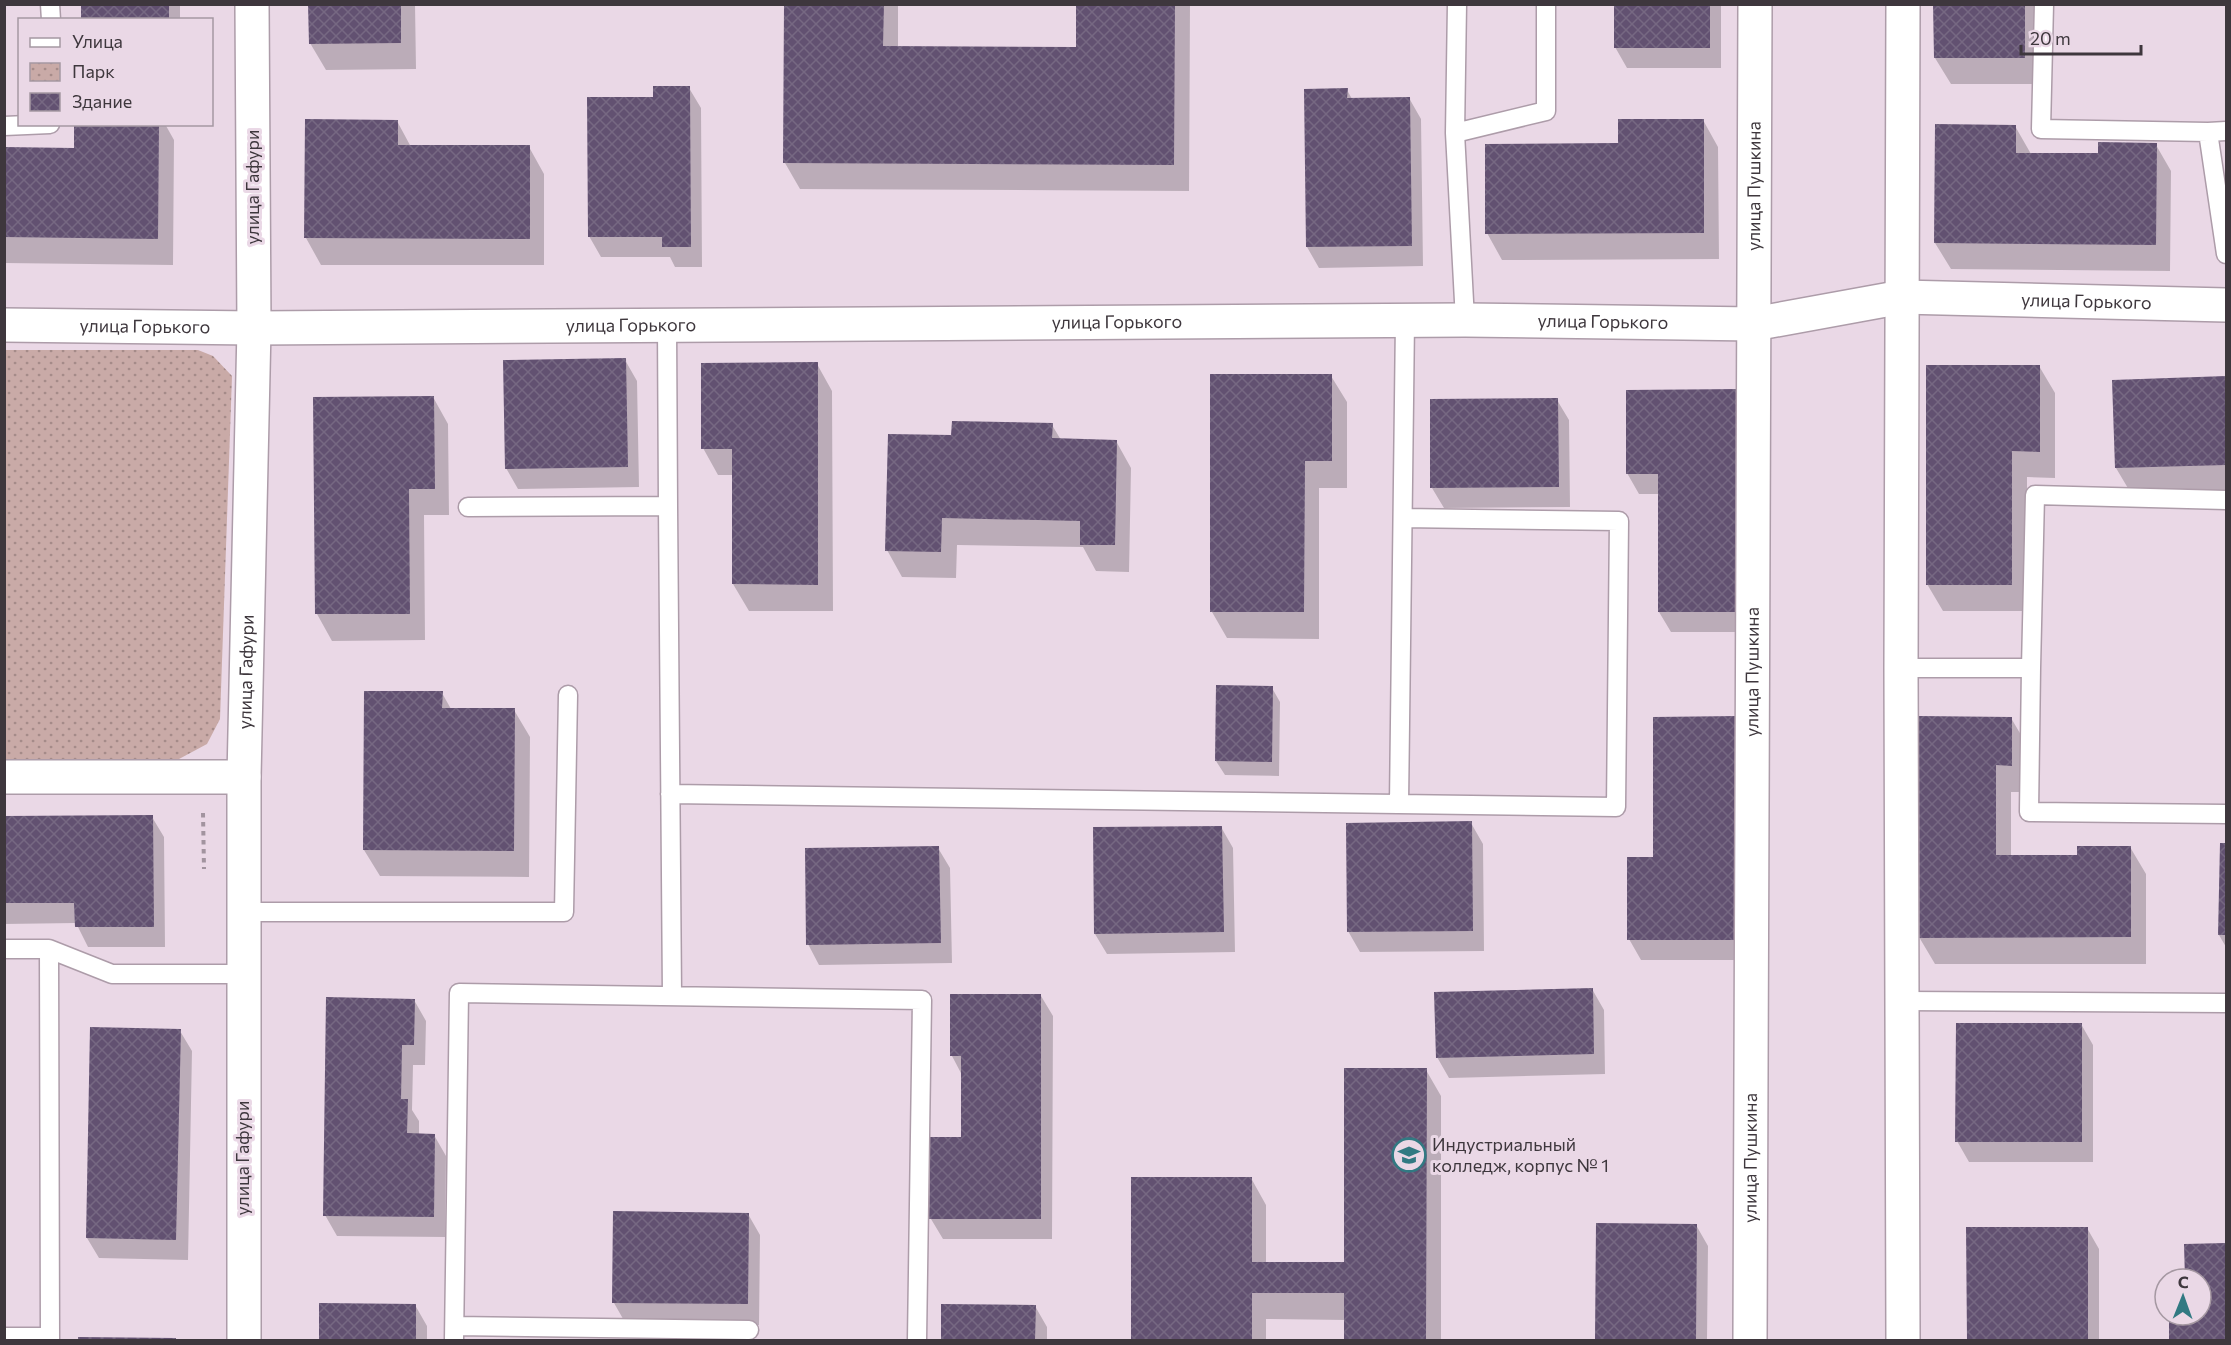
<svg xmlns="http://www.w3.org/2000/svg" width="2231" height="1345" viewBox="0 0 2231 1345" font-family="Commissioner,sans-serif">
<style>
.park{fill:url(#park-dots)}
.shadow{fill:#0003}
.building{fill:url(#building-cross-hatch)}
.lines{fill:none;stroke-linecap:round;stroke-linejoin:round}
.service-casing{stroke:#ad9ca9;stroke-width:21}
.minor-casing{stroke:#ad9ca9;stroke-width:36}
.path{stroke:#a2949f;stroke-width:4;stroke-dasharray:4.5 4.5;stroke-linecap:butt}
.service{stroke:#fff;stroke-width:18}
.minor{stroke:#fff;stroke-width:33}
.labels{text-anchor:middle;stroke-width:6;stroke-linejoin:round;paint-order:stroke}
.street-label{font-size:18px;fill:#3e373d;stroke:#ead8e6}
.poi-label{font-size:18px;fill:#3e373d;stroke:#ead8e6;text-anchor:start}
</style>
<defs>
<pattern id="park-dots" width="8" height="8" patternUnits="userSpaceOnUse" patternTransform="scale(1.5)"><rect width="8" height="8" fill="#c9aaa7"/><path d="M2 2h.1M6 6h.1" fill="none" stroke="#a58b89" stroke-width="1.8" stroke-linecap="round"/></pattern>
<pattern id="building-cross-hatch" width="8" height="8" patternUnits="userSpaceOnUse" patternTransform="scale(1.5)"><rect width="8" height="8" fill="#625171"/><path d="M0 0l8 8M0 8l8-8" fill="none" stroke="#766882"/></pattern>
</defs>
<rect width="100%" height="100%" fill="#ead8e6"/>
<path class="park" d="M 5,350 L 198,350 L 213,356 L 232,376 L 220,719 L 207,744 L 179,759 L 5,760 Z"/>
<path class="shadow" d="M 82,4 L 180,4 L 180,20 L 82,20 Z
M 309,4 L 415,4 L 416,69 L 326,70 L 310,43 Z
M 785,4 L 898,4 L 898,48 L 1078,49 L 1078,4 L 1190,4 L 1189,191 L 800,189 L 785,163 Z
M 1615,4 L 1721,4 L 1721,68 L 1627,68 L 1615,47 Z
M 1935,4 L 2039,4 L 2039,84 L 1951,84 L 1935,58 Z
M 689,88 L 701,108 L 702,267 L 675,267 L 670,257 L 601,257 L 589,236 L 654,98 Z
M 1347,90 L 1352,99 L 1409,98 L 1421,119 L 1423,266 L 1319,268 L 1307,247 Z
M 1703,120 L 1718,147 L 1719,259 L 1502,260 L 1487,233 Z
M 306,121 L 397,121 L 411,147 L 529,147 L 544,174 L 544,265 L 321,265 L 306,238 Z
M 75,124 L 165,124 L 174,140 L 173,265 L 4,263 L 4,149 L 75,150 Z
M 2015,126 L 2031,154 L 2099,155 L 2156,145 L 2171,171 L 2170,271 L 1951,269 L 1935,243 Z
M 625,360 L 637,381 L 639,487 L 518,489 L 506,468 Z
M 817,364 L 832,391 L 833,611 L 749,611 L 733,584 L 733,475 L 718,475 L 703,448 Z
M 2039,366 L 2055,393 L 2055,478 L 2027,477 L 2027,611 L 1943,611 L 1927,584 Z
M 1331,376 L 1347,402 L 1347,488 L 1319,488 L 1319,639 L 1227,638 L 1212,612 Z
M 2226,378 L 2226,492 L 2132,495 L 2116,468 L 2113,381 Z
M 1740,391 L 1753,632 L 1671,632 L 1659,612 L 1659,494 L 1639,494 L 1627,473 Z
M 433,397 L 448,424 L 449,515 L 424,515 L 425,640 L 332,641 L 317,614 L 315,398 Z
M 1557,400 L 1569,420 L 1570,507 L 1444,508 L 1432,488 Z
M 1052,425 L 1061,440 L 1116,441 L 1131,468 L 1129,572 L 1096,571 L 1083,547 L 957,545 L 956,578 L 902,577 L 887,550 L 953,437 Z
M 1272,688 L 1280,702 L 1279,776 L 1225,775 L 1216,761 Z
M 442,693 L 451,709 L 514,710 L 530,737 L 529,877 L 380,876 L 364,850 Z
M 1654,718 L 1749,960 L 1641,960 L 1629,939 L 1655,858 Z
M 2011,718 L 2027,745 L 2027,792 L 2011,792 L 2011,857 L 2079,857 L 2130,847 L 2146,874 L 2146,964 L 1935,964 L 1919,937 Z
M 152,817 L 164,837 L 165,947 L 88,947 L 76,923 L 4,924 L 4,818 Z
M 1471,823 L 1483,844 L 1484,951 L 1360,952 L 1348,931 Z
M 1221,827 L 1233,848 L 1235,952 L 1107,954 L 1095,934 Z
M 2221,845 L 2226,845 L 2226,947 L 2219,935 Z
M 938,848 L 950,868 L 952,963 L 819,965 L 808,944 Z
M 1592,989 L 1604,1010 L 1605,1074 L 1449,1078 L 1437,1057 Z
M 952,995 L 1041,996 L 1053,1016 L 1052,1239 L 943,1239 L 931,1219 L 962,1139 L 962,1075 L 952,1056 Z
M 414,1000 L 426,1021 L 425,1065 L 413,1065 L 412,1110 L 419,1121 L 419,1135 L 434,1135 L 446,1156 L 445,1237 L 337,1236 L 325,1215 Z
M 2081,1024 L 2093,1045 L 2093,1162 L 1969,1162 L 1957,1141 Z
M 180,1031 L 192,1051 L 188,1260 L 99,1258 L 87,1238 Z
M 1426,1070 L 1441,1096 L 1441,1340 L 1346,1340 L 1346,1320 L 1266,1319 L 1266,1340 L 1132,1340 L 1132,1178 L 1251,1178 L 1266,1205 L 1266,1263 L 1345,1264 Z
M 748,1214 L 760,1235 L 759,1325 L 626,1324 L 614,1303 Z
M 1597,1225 L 1696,1225 L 1708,1246 L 1707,1340 L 1597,1340 Z
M 2087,1228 L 2099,1249 L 2099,1340 L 1969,1340 L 1968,1229 Z
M 2226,1244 L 2226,1340 L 2170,1340 L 2170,1323 L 2187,1315 L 2201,1315 L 2201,1279 L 2186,1279 L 2186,1245 Z
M 321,1305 L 415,1305 L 427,1326 L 427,1340 L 321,1340 Z
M 942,1305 L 1035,1306 L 1047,1327 L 1047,1340 L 942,1340 Z
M 80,1339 L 175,1339 L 176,1340 L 80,1340 Z"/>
<path class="building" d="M 81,4 L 169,4 L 169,20 L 81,20 Z
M 308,4 L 401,4 L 401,43 L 309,44 Z
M 784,4 L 884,4 L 883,46 L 1076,47 L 1076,4 L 1175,4 L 1174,165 L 783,163 Z
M 1614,4 L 1710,4 L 1710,48 L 1614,48 Z
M 1933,4 L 2025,4 L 2025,58 L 1934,58 Z
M 653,86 L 690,86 L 691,247 L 662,247 L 662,237 L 588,237 L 587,97 L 653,97 Z
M 1348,88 L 1347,98 L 1410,97 L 1412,246 L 1306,247 L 1304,89 Z
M 305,119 L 398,120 L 398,145 L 530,145 L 530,239 L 304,238 Z
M 1618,119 L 1704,119 L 1704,233 L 1485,234 L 1485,144 L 1618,143 Z
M 74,124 L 159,124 L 158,239 L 4,237 L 4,147 L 74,148 Z
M 1935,124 L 2016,125 L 2016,153 L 2098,153 L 2098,142 L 2157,143 L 2156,245 L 1934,243 Z
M 626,358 L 628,467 L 505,469 L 503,360 Z
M 818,362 L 818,585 L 732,584 L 732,449 L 701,449 L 701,363 Z
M 1926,365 L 2040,365 L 2040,452 L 2012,451 L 2012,585 L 1926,585 Z
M 1210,374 L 1332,374 L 1332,461 L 1305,461 L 1304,612 L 1210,612 Z
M 2226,376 L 2226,465 L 2115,468 L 2112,380 Z
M 1741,389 L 1741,612 L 1658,612 L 1658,474 L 1626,474 L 1626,390 Z
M 434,396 L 435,489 L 409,489 L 410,614 L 315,614 L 313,397 Z
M 1558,398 L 1559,487 L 1430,488 L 1430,399 Z
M 952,421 L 1053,423 L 1052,438 L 1117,440 L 1115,545 L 1080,545 L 1080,521 L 942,518 L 941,552 L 885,551 L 888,434 L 951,435 Z
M 1216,685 L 1273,686 L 1272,762 L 1215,761 Z
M 364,691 L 443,691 L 442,708 L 515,708 L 514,851 L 363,850 Z
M 1738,716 L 1738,940 L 1627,940 L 1627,857 L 1653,857 L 1653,717 Z
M 1918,716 L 2012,717 L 2012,766 L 1996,765 L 1996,855 L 2077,855 L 2077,846 L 2131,846 L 2131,937 L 1918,938 Z
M 153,815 L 154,927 L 75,927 L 74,903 L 4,903 L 4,816 Z
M 1472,821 L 1473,931 L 1347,932 L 1346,823 Z
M 1222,826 L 1224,932 L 1094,934 L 1093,827 Z
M 2220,843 L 2226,843 L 2226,935 L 2218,935 Z
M 939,846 L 941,943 L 806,945 L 805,848 Z
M 1593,988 L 1594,1054 L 1436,1058 L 1434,992 Z
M 950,994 L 1041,994 L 1041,1219 L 929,1219 L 930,1137 L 961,1137 L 961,1056 L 950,1056 Z
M 326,997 L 415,999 L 414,1045 L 402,1045 L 401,1099 L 408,1099 L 407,1133 L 435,1134 L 434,1217 L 323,1216 Z
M 1956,1023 L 2082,1023 L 2082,1142 L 1955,1142 Z
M 90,1027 L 181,1029 L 176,1240 L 86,1238 Z
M 1344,1068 L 1427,1068 L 1426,1340 L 1344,1340 L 1344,1293 L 1252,1293 L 1252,1340 L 1131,1340 L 1131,1177 L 1252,1177 L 1252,1262 L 1344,1262 Z
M 613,1211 L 749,1213 L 748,1304 L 612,1303 Z
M 1596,1223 L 1697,1224 L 1696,1340 L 1595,1340 Z
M 1966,1227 L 2088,1227 L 2088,1340 L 1967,1340 Z
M 2226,1243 L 2226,1340 L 2169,1340 L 2169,1322 L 2185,1315 L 2201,1315 L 2201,1279 L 2185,1279 L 2184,1244 Z
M 319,1303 L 416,1304 L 416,1340 L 319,1340 Z
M 941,1304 L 1036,1305 L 1035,1340 L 941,1340 Z
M 78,1337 L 176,1338 L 176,1340 L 78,1340 Z"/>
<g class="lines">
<g class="service-casing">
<path id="service" d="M 50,4 L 51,20
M 1457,4 L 1455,133 L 1546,111 L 1546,4
M 2044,4 L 2041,129 L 2208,132
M 4,126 L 50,124
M 2226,131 L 2208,132 L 2226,254
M 1455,133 L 1465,320
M 668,506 L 672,996
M 468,507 L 668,506 L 667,325
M 1901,668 L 2031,668 L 2035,495 L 2226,500
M 2031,668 L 2029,812 L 2226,814
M 670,794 L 1616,807 L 1619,521 L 1403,518
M 1399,804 L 1405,320
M 243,912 L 564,912 L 568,695
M 4,949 L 49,949 L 112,974 L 243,974
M 49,949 L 50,1340
M 1902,1001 L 2226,1003
M 455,1326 L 749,1330
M 4,1337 L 50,1337
M 454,1340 L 459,993 L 922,1000 L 917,1340"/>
</g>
<g class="minor-casing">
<g id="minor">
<path id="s1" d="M 4,325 L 254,328 L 1465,320 L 1754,324 L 1902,297 L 2226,305"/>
<path d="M 4,777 L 244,777"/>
<path id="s2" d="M 244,1340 L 244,777 L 254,328 L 252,4"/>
<path id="s3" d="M 1750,1340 L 1755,4"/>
<path d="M 1903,1340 L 1901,668 L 1903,4"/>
</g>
</g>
<path class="path" d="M 203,813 L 204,869"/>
<use href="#service" class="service"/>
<use href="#minor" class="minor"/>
</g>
<defs>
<g id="university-ring" transform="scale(1.725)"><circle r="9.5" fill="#ead8e6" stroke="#317982" stroke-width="1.5"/><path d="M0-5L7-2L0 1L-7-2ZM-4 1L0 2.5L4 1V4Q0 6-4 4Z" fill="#317982"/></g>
</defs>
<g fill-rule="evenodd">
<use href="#university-ring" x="1409" y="1155"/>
</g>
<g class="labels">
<g class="street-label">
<text transform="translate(253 187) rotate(-90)" y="6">улица Гафури</text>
<text dy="6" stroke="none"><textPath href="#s3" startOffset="1154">улица Пушкина</textPath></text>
<text dy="6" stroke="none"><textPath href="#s1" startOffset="2085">улица Горького</textPath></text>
<text dy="6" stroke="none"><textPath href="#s1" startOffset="1113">улица Горького</textPath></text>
<text dy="6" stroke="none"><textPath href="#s1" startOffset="1599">улица Горького</textPath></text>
<text dy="6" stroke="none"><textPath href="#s1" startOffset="627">улица Горького</textPath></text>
<text dy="6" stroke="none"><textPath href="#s1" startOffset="141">улица Горького</textPath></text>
<text dy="6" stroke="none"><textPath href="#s2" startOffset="668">улица Гафури</textPath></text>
<text dy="6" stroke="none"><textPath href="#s3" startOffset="668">улица Пушкина</textPath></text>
<text transform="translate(243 1158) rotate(-90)" y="6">улица Гафури</text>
<text dy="6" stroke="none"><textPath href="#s3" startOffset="182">улица Пушкина</textPath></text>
</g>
<g class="poi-label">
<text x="1432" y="1151">Индустриальный<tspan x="1432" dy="21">колледж, корпус № 1</tspan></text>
</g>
</g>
<rect width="2231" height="1345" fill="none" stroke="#3e373d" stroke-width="12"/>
<rect x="18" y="18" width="195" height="108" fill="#ead8e6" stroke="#a598a2" stroke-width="1.5"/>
<rect x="30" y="38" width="30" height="9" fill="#ffffff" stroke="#a598a2" stroke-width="1.5"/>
<text x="72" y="48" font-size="18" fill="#3e373d">Улица</text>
<rect x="30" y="63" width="30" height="18" fill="url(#park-dots)" stroke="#a598a2" stroke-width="1.5"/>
<text x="72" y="78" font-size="18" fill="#3e373d">Парк</text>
<rect x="30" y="93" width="30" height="18" fill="url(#building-cross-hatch)" stroke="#a598a2" stroke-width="1.5"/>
<text x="72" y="108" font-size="18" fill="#3e373d">Здание</text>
<g transform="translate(2183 1297) rotate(1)"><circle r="28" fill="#ead8e6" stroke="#a598a2" stroke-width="1.5"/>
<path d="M0-4.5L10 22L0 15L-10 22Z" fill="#317982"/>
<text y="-9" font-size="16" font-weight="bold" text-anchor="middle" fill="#3e373d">С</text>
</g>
<path d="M2021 45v9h120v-9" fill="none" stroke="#3e373d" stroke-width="3"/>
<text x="2030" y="45" font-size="18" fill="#3e373d" stroke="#ead8e6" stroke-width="4.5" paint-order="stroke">20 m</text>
</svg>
